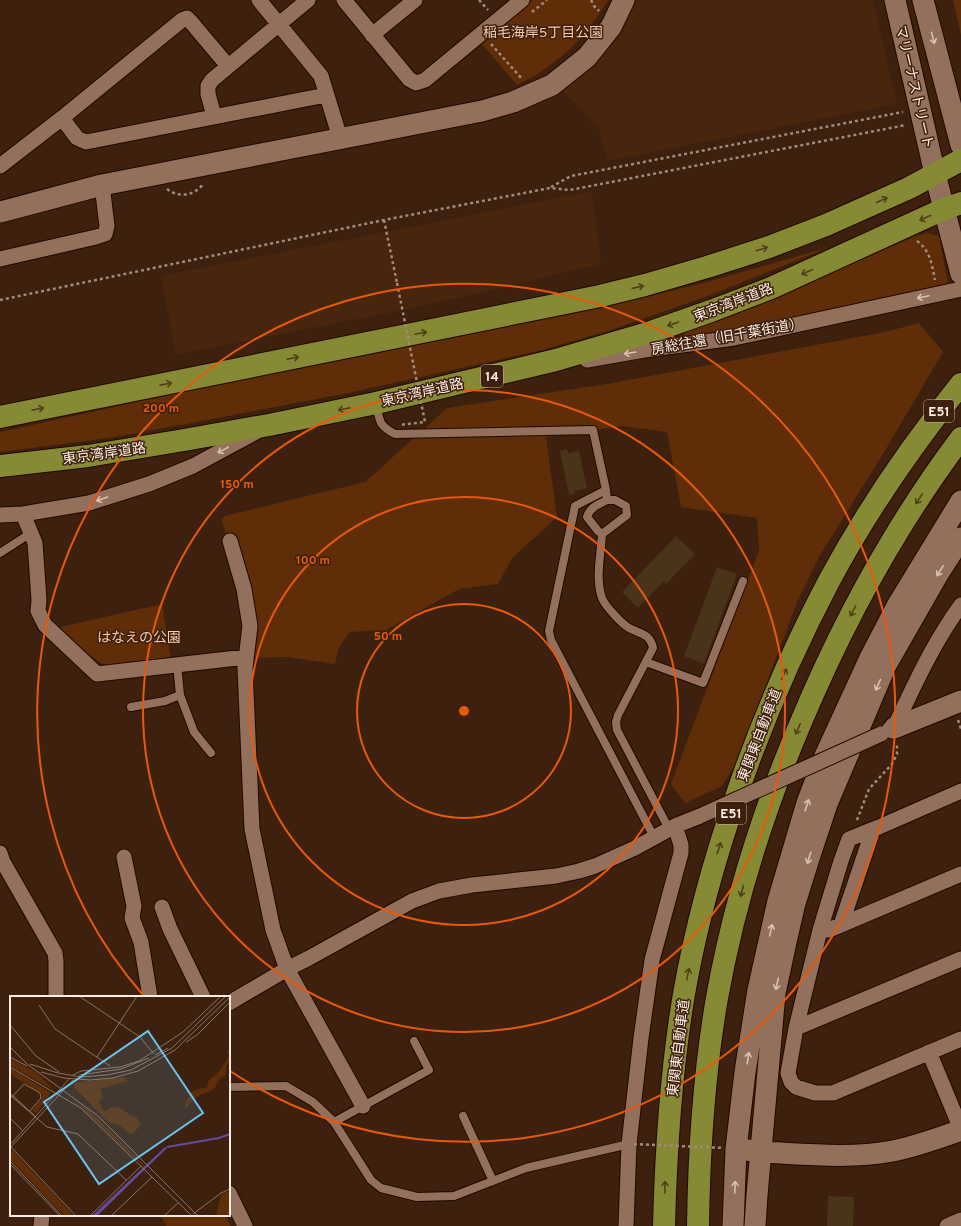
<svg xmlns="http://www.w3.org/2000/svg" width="961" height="1226" viewBox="0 0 961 1226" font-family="Overpass,'Noto Sans JP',sans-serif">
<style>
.built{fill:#48260e}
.green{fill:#5f2e08}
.building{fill:#493419}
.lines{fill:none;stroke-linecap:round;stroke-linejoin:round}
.lane-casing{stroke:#220800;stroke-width:10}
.street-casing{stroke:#220800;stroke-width:17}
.secondary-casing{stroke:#220800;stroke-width:23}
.highway-casing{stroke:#220800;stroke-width:24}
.path{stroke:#a18b7d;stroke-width:2.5;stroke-dasharray:3 3;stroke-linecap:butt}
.lane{stroke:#92705b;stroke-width:8}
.street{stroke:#92705b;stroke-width:15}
.secondary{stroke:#92705b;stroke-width:21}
.highway{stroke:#868a34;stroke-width:22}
.street-bridge-casing{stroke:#220800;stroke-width:17;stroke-linecap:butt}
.path-bridge{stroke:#a18b7d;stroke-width:2.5;stroke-dasharray:3 3;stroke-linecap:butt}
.street-bridge{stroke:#92705b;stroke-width:15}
.oneway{stroke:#d8c1b4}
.oneway2{stroke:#534019}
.ring{fill:none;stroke:#e8590c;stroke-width:2}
.labels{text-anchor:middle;stroke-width:3;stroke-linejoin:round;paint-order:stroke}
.shield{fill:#3d200d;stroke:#c3b0a4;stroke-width:1}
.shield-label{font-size:13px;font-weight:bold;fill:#fdede4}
.park-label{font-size:14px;fill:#f7c9af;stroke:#3d200d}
.street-label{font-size:14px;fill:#fdede4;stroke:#3d200d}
.inset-river{fill:none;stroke:#614da0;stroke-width:2}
.inset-road{fill:none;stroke:#8a7263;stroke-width:1}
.view{fill:#69c4f1;fill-opacity:0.15;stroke:#69c4f1;stroke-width:2}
.inset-edge{fill:none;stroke:#fdede4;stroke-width:2}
.centre{fill:#e8590c;stroke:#3d200d;stroke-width:2}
.ring-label{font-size:12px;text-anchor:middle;font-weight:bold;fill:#e8590c;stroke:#3d200d;stroke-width:3;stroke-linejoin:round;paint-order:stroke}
</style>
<rect width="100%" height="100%" fill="#3d200d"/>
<path class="built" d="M 635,0 L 873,0 L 897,104 L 607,161 L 599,128 L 560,88 L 633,4 Z
M 592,191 L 601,264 L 423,306 L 176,355 L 161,276 Z"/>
<path class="green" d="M 533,0 L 608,0 C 592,27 572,51 546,68 C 537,75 526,80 517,85 L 481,43 Z
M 953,0 L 961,0 L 961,35 Z
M 927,233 L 939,236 L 948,284 L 744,330 L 707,336 L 684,336 L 685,330 L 787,292 L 916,236 Z
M 830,247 L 708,296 L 611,330 L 538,351 L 348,393 L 181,425 L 108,438 L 0,452 L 0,432 L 174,394 L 606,307 L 703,283 Z
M 919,323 L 943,352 L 886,449 L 819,557 L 798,600 L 736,763 L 722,786 L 685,803 L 671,784 L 759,550 L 757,518 L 681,507 L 667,432 L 622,426 L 546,437 L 557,517 L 512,558 L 498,584 L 459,589 L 386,630 L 350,632 L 339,647 L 335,664 L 287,657 L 249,658 L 256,616 L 221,519 L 224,518 L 224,516 L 365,482 L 447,408 L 607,384 L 885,332 Z
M 162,604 L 171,660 L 107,667 L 67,640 L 61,627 Z
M 161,1215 L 226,1215 L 230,1226 L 166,1226 Z"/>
<path class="building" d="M 567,449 L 568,453 L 579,451 L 587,488 L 575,491 L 575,494 L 569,495 L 560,451 Z
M 676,536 L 695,554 L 666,584 L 664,581 L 638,608 L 622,592 Z
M 717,567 L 737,574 L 704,664 L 684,656 Z
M 828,1196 L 854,1197 L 853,1226 L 827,1226 Z"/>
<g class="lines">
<g class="lane-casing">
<path id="lane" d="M 376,404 C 380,421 378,425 395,434 L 593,430 L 606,490 L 607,500
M 606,490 L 575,506 L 549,631 L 551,640 L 654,837
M 607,500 L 615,500 L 626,506 L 627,515 L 602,534 L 598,531 L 587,517 C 590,507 599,504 607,500 Z
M 602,534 C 601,555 595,578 602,598 C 605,606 622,624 629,628 C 640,634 650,633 653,648 L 618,715 L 616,722 L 617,730 L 669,829
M 0,553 L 31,533
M 646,662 L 703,683 L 743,581
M 177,664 L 180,695 L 194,732 L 211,753
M 131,707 L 165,701 L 180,695
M 229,1087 L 286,1086 L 313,1102 L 334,1122 L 371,1180 L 381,1188 L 417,1197 L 454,1196 L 526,1168 L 629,1144
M 463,1116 L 493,1181
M 334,1122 L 429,1070 L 414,1041"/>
</g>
<g class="street-casing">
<path id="street" d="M 259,0 L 321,76 L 340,138
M 344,0 L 409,79 L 416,83 L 425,80 L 522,0
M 372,35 L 415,0
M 214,116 L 208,94 L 208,86 L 212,80 L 308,0
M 62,118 L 77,138 L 86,142 L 326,95
M 0,166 L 62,118 L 182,20 L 187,18 L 191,22 L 228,66
M 0,259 L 96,237 L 105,234 L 107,226 L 102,185
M 587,360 L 644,350 L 734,338 L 961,289
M 23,514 L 35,543 L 39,600 L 38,611 L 45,625 L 97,674 L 246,657
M 0,515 L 23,514 L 89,503 L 149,484 L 193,466 L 256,432
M 230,541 L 244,589 L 250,626 L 245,668 L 252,829 L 273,930 L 287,969 L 363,1106
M 889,730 L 894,728 C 914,686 933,643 961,605
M 961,791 L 879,827 L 849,839 L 841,861 L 820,930 L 796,1028 L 788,1073 L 791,1082 L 796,1087 L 815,1093 L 833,1093 L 961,1039
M 0,853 L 3,862 L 55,953 L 56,961 L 56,997
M 124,857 L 134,906 L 132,918 L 141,942 L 150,997
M 162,907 L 170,929 L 203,997
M 841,925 L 873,830
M 820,930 L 829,930 L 961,874
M 229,1003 L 287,969 L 309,958 L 412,901 L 439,891 L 472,885 L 556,876 L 579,871 L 595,866 L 635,848 L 675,826 L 700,816
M 796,1028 L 961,959
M 929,1052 L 961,1129
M 229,1193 L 245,1226
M 41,1226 L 42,1215
M 626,1226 L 629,1144 L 641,1038 L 652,960 L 681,853 L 681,845 L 675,826
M 947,1226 L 961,1220"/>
</g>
<g class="secondary-casing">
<path id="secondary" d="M 895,0 L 935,174 L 961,274
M 923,0 L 961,145
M 0,212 L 102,185 L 482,111 L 513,102 L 552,85 L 587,57 L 611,27 L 624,0
M 894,728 L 961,701
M 747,1150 L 760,1152 C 804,1154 850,1159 893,1151 C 916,1146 939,1138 961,1130
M 733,1226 L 736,1149 L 745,1072 L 758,990 L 778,901 L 807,803 L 825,756 L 871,656 L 897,606 L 961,501
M 755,1226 L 757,1195 L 775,993 L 786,942 L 795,903 L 811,852 L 827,804 L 886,665 L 938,574 L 961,538"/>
</g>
<g class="highway-casing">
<path id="highway" d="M 0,417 L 412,334 L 600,296 L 645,285 L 707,267 L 769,247 L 826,225 L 909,188 L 961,160
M 0,466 L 88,456 L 184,440 L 269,425 L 376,403 L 556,360 L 651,332 L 711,311 L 771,288 L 944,209 L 961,203
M 664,1226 C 666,1149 671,1070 684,994 C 696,925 715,857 738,791 C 763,719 793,649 829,581 C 866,512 912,445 961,384
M 698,1226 C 699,1150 704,1073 717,998 C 734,903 763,811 801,722 C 843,622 895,526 961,438"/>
</g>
<path class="path" d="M 479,0 L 488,10
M 591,0 L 594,6 L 599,11
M 532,12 L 547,0
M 491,44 L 522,79
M 551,187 L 571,176 L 903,112
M 167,189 C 180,199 195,195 204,183
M 384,220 L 397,283
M 917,241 C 930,250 932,265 935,280
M 0,300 L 384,220 L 550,188 L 570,190 L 906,125
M 958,720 L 961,729
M 857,820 L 869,789 L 892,764 L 897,754 L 897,743"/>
<use href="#lane" class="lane"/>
<use href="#street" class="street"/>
<use href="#secondary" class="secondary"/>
<use href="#highway" class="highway"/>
<g class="street-bridge-casing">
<path id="street-bridge" d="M 700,816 L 881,734"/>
</g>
<path class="path-bridge" d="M 397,283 L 425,422 L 399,425
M 634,1144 L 724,1148"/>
<use href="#street-bridge" class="street-bridge"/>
</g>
<defs><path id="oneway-shaft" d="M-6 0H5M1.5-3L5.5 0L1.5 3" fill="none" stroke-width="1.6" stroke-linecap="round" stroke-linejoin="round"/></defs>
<g class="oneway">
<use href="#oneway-shaft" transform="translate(933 38) rotate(75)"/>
<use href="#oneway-shaft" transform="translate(923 297) rotate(168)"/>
<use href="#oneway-shaft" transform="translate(630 353) rotate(171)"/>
<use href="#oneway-shaft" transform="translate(223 450) rotate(152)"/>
<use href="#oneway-shaft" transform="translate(102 499) rotate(161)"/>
<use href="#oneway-shaft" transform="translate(940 571) rotate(122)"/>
<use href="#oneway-shaft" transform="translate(878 685) rotate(114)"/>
<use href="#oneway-shaft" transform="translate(807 805) rotate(-72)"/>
<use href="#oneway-shaft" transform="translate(809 858) rotate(107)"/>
<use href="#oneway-shaft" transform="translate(771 930) rotate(-77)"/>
<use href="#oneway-shaft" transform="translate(777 984) rotate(102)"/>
<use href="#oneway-shaft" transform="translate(748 1058) rotate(-82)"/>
<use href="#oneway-shaft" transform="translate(735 1187) rotate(-88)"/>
</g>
<g class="oneway2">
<use href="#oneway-shaft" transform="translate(882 200) rotate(-24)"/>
<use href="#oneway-shaft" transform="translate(925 218) rotate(156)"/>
<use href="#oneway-shaft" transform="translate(762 249) rotate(-18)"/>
<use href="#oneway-shaft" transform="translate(807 272) rotate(156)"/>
<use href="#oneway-shaft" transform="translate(638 287) rotate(-13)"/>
<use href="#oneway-shaft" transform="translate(673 324) rotate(161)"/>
<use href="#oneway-shaft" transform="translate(421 333) rotate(-12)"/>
<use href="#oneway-shaft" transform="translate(293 358) rotate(-12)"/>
<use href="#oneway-shaft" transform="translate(166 384) rotate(-11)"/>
<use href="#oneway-shaft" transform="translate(38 409) rotate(-11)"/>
<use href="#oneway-shaft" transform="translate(344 409) rotate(169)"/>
<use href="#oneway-shaft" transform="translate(919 499) rotate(123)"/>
<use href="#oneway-shaft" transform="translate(853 611) rotate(117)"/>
<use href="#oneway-shaft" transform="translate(784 674) rotate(-65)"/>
<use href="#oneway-shaft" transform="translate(798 729) rotate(113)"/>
<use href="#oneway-shaft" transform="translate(719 848) rotate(-72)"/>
<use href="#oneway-shaft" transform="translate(742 891) rotate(105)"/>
<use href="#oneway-shaft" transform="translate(688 974) rotate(-78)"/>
<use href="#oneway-shaft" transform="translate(665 1187) rotate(-89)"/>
</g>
<g class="ring">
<circle cx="464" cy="711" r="107"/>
<circle cx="464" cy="711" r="214"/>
<circle cx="464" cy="711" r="321"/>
<path d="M143 995A429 429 0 1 1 230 1071"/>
</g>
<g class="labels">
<g class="shield">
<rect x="481" y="365" width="22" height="22" rx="3"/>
<rect x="924" y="400" width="30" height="22" rx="3"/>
<rect x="716" y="802" width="30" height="22" rx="3"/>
</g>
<g class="shield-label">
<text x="492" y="381">14</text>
<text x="939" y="416">E51</text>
<text x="731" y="818">E51</text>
</g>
<g class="park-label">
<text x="543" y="37">稲毛海岸5丁目公園</text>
<text x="139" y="642">はなえの公園</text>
</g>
<g class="street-label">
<text transform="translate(915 87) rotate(77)" y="5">マリーナストリート</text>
<text transform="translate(733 302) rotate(-21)" y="5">東京湾岸道路</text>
<text transform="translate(727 336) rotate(-10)" y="5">房総往還（旧千葉街道）</text>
<text transform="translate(422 392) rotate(-13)" y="5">東京湾岸道路</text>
<text transform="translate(104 453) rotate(-8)" y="5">東京湾岸道路</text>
<text transform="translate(759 735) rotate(-69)" y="5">東関東自動車道</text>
<text transform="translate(678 1048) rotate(-83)" y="5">東関東自動車道</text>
</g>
</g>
<g transform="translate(10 996)">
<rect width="220" height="220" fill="#3d200d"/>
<path d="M 216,54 L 220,57 L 220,65 L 216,71 L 216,79 L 210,82 L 204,93 L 186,101 L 176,112 L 174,111 L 182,95 L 197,91 L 198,85 L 209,76 L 219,60 ZM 0,63 L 26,76 L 44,94 L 1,70 ZM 0,72 L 41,97 L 26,117 L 22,114 L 32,103 L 32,98 L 0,78 ZM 115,81 L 117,85 L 90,93 L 93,101 L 88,106 L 95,116 L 101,111 L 110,112 L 123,121 L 126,121 L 131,129 L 121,139 L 109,129 L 98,126 L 64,91 L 65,87 ZM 63,103 L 82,117 L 134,169 L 133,170 ZM 2,154 L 64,220 L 54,220 L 0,163 ZM 220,195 L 220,220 L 206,220 L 211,198 Z" fill="#5f2e08"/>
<path d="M 155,151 L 157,152 L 87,220 L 82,220 Z" fill="#614da0"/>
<path class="inset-river" d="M 157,151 L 209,142 L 220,138"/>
<path class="inset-road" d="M 69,0 L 130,41 L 144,58M 29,9 L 45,33 L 100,70M 0,29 L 26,60 L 49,76M 176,46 L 187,39 L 220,6M 0,51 L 17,68 L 88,120 L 188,220M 145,59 L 158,52M 0,61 L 17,70M 87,61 L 127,0M 20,68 L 48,77 L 71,81 L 97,79 L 121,74 L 162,52 L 216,0M 0,71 L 71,112 L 182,220M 31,76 L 54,82 L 80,84 L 103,82 L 128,75 L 165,54 L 220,1M 63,79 L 71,75 L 110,71 L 129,65 L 173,36 L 211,0M 69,79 L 111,73 L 139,62M 0,97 L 26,121M 0,99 L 37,131 L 68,138 L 116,184M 2,101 L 14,88 L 30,97 L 31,102 L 20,115M 0,122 L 13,135M 0,149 L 59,83M 1,151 L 66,220M 0,152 L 63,84M 0,165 L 52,220M 0,168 L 50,220M 183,218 L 211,197 L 220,193M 80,220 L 131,170M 101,220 L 142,181M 154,220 L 168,207"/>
<path class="view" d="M 138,35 L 193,117 L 89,188 L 34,106 Z"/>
<rect width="220" height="220" class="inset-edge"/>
</g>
<circle cx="464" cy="711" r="6" class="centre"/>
<g class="ring-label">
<text x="161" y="412">200 m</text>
<text x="237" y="488">150 m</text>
<text x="313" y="564">100 m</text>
<text x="388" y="640">50 m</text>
</g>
</svg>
